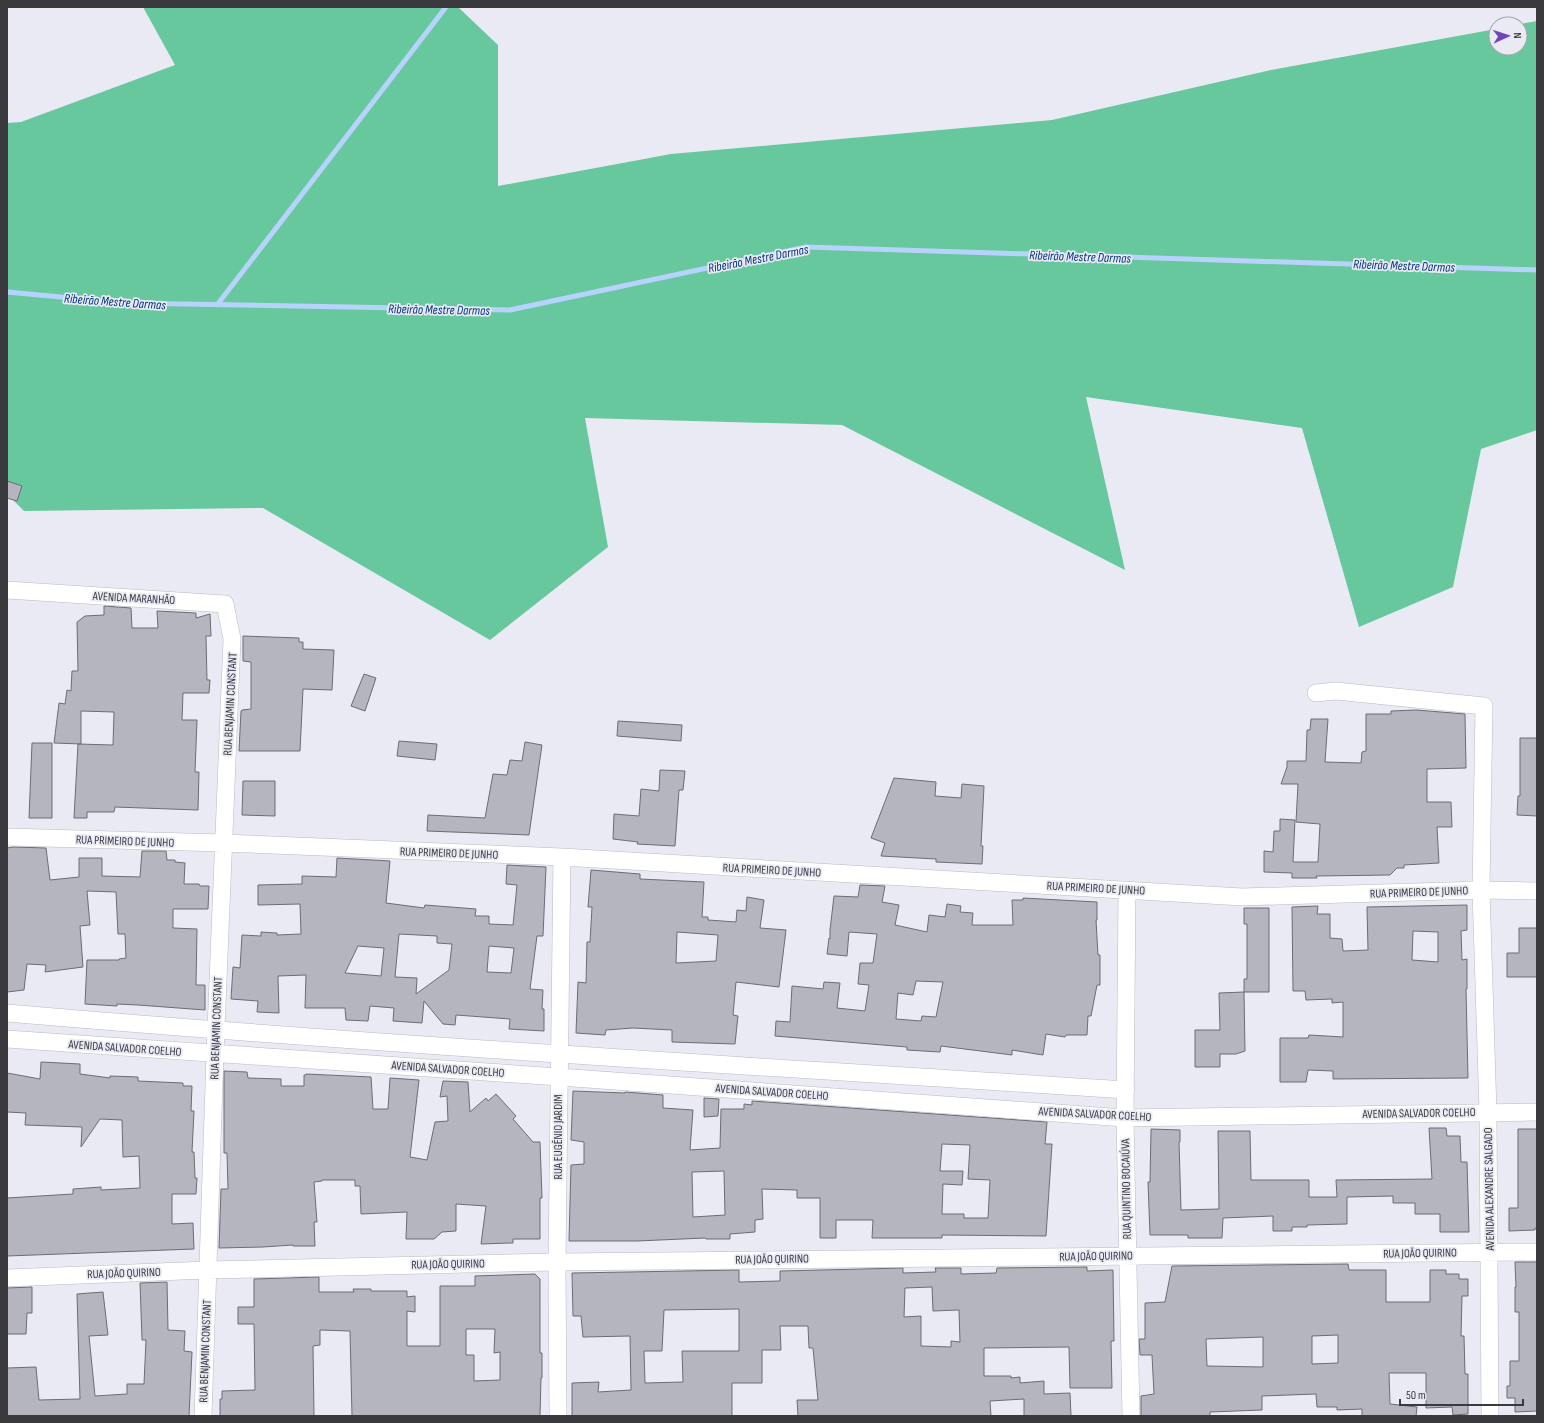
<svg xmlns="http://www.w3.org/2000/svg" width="1544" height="1423" viewBox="0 0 1544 1423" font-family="'Sofia Sans Condensed',sans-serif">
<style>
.forest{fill:#68c89d}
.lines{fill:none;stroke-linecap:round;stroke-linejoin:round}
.stream{stroke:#b8d2fe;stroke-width:5}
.building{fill:#b4b5be;stroke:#6b6c74;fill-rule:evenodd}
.street-casing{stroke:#b9bac3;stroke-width:18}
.street{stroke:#fff;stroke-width:17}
.labels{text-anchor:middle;stroke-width:3.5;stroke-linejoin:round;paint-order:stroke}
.street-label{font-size:12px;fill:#3a3a3e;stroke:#e9eaf4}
.water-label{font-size:13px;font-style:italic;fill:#013382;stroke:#e9eaf4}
</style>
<rect width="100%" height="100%" fill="#e9eaf4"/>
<path class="forest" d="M 143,7 L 458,7 L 498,45 L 498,186 L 671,154 L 1052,120 L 1271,70 L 1496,29 L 1496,48 L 1520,48 L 1520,24 L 1537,21 L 1537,430 L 1481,449 L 1453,587 L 1359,627 L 1302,428 L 1086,397 L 1125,570 L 842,425 L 585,418 L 608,547 L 490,640 L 263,508 L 24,511 L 7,494 L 7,123 L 21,122 L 175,65 Z"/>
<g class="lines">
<path class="stream" d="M 7,292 L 126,303 L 510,310 L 806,247 L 1537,270
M 217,305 L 446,7"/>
</g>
<path class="building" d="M 7,481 L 22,486 L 17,501 L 7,498 Z
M 104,606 L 131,608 L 132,628 L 158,628 L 157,611 L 196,613 L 196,618 L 210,614 L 211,636 L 206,636 L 207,680 L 210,680 L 209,693 L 183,693 L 182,720 L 197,720 L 195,772 L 199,772 L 198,810 L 115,807 L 114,812 L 87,812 L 87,818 L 74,818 L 78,744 L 113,745 L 114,712 L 81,711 L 81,744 L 54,743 L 59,703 L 65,704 L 67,690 L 71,691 L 72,671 L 78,671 L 77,622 L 85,616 L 104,615 Z
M 243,636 L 299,638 L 299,642 L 303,642 L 303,649 L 334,650 L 332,690 L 303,689 L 300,751 L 239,751 L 241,711 L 242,710 L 251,709 L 251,662 L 243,661 Z
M 364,674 L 376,678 L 365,711 L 351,706 Z
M 1416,710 L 1465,714 L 1466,768 L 1427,769 L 1427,802 L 1451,802 L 1452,827 L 1437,827 L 1439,863 L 1404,865 L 1404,868 L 1397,868 L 1390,875 L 1316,876 L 1317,878 L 1292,878 L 1292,873 L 1264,872 L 1264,851 L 1273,852 L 1274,831 L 1280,831 L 1280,819 L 1295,820 L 1293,862 L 1318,862 L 1320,824 L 1296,822 L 1298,784 L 1281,784 L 1287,767 L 1287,761 L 1306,761 L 1307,730 L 1310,730 L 1311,719 L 1328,719 L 1325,762 L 1361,763 L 1362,752 L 1366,751 L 1366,714 L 1391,714 L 1391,711 Z
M 618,721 L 682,725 L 681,741 L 617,736 Z
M 1520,738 L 1537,738 L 1537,816 L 1517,815 L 1518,796 L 1520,796 Z
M 399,741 L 437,744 L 435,760 L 397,756 Z
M 525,742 L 542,745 L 529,835 L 427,831 L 428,815 L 485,818 L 493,774 L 507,775 L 510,760 L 522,761 Z
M 32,743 L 52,743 L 52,818 L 29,818 Z
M 660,770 L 685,771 L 683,790 L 679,790 L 675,846 L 637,844 L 638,842 L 613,839 L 614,814 L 639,816 L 641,789 L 659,791 Z
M 894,778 L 936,782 L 935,796 L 961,798 L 962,784 L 984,786 L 981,846 L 983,846 L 982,864 L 936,862 L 936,859 L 881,856 L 885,843 L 871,838 Z
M 243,781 L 275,781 L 275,816 L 242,815 Z
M 13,847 L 46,848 L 50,880 L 79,877 L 79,858 L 102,858 L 102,876 L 140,877 L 142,851 L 166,851 L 167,860 L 175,860 L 175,862 L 185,863 L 184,884 L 199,884 L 200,886 L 209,886 L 208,909 L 173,909 L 173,928 L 197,929 L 196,985 L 205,985 L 205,1010 L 138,1005 L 117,1004 L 117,1006 L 85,1004 L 87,960 L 119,960 L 119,959 L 126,958 L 125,934 L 118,934 L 116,892 L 87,891 L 90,925 L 80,926 L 83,967 L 45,972 L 46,965 L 27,964 L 24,990 L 7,992 L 7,848 Z
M 337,858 L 390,861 L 386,903 L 424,908 L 425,905 L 476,909 L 475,916 L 489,916 L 489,924 L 513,925 L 517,885 L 506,884 L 507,865 L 546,867 L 543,936 L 537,936 L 530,989 L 543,990 L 542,1009 L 544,1009 L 544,1031 L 509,1029 L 510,1019 L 456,1015 L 455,1025 L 443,1024 L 424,1001 L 422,1023 L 393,1021 L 394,1008 L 370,1006 L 368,1021 L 346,1020 L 345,1008 L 305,1008 L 306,975 L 278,976 L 279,1013 L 257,1012 L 258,1001 L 231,999 L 233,967 L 240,968 L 242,935 L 261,936 L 261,932 L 277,933 L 277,935 L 301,934 L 300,904 L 258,905 L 258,885 L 302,884 L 302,876 L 336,877 ZM 399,934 L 437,936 L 437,943 L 452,944 L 449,970 L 416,994 L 417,978 L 395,977 ZM 358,946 L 384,948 L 381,976 L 345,973 ZM 489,946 L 514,948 L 511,973 L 487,972 Z
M 591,870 L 640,874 L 640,879 L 704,882 L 702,917 L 708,917 L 708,920 L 736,922 L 737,910 L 746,911 L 747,897 L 764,900 L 760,928 L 786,930 L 779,987 L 736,982 L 733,1015 L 738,1016 L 735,1044 L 672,1042 L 672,1030 L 633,1028 L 606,1030 L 605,1035 L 576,1033 L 578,982 L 586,983 L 587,942 L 590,942 L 592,907 L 588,907 ZM 677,932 L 718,935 L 716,961 L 676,963 Z
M 860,885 L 885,886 L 882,902 L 899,905 L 895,925 L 927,932 L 929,915 L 945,917 L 947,904 L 961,906 L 960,912 L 973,913 L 972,925 L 1013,925 L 1012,900 L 1023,900 L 1023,898 L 1097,902 L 1097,920 L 1096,920 L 1098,955 L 1100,955 L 1100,985 L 1097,985 L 1091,1016 L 1088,1016 L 1087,1035 L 1066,1035 L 1065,1037 L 1046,1034 L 1043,1055 L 1012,1050 L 1012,1055 L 941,1046 L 940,1052 L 907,1050 L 907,1047 L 775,1036 L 776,1021 L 790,1022 L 792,986 L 823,989 L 824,982 L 840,983 L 837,1008 L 865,1011 L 869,985 L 858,984 L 860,963 L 873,963 L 877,934 L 849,932 L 847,956 L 827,954 L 829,938 L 830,939 L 830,930 L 834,896 L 858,897 ZM 916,981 L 943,982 L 936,1017 L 922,1016 L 921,1021 L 896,1019 L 898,993 L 913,995 Z
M 1467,905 L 1467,930 L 1461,931 L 1462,960 L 1467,959 L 1467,989 L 1466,989 L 1468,1078 L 1333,1079 L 1333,1071 L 1308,1070 L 1306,1082 L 1280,1082 L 1280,1038 L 1308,1038 L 1309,1035 L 1343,1037 L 1343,1002 L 1332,1003 L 1332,999 L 1306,1000 L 1305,991 L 1293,991 L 1292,907 L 1318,906 L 1317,914 L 1330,914 L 1330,938 L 1342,939 L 1343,951 L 1368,950 L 1367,907 ZM 1413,931 L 1438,932 L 1438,962 L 1412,960 Z
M 1244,908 L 1269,908 L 1269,992 L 1244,992 L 1244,979 L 1247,979 L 1247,924 L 1244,924 Z
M 1519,928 L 1537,928 L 1537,977 L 1507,977 L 1507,953 L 1519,953 Z
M 1244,992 L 1245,1051 L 1236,1054 L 1220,1054 L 1220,1067 L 1195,1067 L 1195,1030 L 1220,1030 L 1219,993 Z
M 41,1062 L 80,1064 L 80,1074 L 110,1078 L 110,1076 L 138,1077 L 138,1081 L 183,1083 L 183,1086 L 192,1086 L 191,1111 L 194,1111 L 192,1152 L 194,1152 L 195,1178 L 197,1178 L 196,1194 L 172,1194 L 172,1224 L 193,1223 L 194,1249 L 7,1256 L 7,1198 L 73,1194 L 73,1189 L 101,1187 L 101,1190 L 140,1188 L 139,1156 L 123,1157 L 122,1120 L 100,1119 L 81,1147 L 82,1127 L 25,1125 L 26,1113 L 7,1112 L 7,1073 L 40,1079 Z
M 224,1071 L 247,1072 L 248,1078 L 281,1079 L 281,1086 L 304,1086 L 304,1075 L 306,1075 L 306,1074 L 371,1077 L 373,1109 L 388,1109 L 390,1078 L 419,1080 L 410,1157 L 427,1160 L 435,1122 L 448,1121 L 447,1096 L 440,1097 L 443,1081 L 468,1082 L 470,1112 L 486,1098 L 488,1101 L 496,1094 L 516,1116 L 513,1119 L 533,1142 L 540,1142 L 542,1198 L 540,1198 L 540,1239 L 513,1239 L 513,1243 L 509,1243 L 481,1244 L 486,1206 L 456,1204 L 456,1231 L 442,1232 L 434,1239 L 406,1239 L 407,1212 L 361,1214 L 360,1186 L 355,1186 L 355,1180 L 322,1180 L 322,1181 L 314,1182 L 317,1222 L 314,1222 L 315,1246 L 293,1246 L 293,1245 L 263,1247 L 219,1248 L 221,1189 L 228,1189 L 227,1153 L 224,1153 Z
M 573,1091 L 625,1093 L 625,1092 L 663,1095 L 663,1108 L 693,1110 L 690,1150 L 720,1148 L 721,1109 L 744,1109 L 744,1104 L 752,1105 L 752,1101 L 1047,1122 L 1045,1144 L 1052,1144 L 1046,1236 L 942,1235 L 942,1238 L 872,1238 L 873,1220 L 836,1220 L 836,1238 L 820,1238 L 820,1198 L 797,1198 L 797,1190 L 762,1189 L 763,1219 L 755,1220 L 755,1232 L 730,1234 L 730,1239 L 706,1239 L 705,1238 L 637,1241 L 569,1241 L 571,1165 L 584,1164 L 584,1142 L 571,1140 ZM 942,1144 L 970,1145 L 968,1179 L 990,1180 L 988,1218 L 964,1218 L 964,1214 L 942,1214 L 943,1184 L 962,1185 L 963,1171 L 940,1171 ZM 724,1171 L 725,1215 L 693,1217 L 692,1172 Z
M 704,1098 L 719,1099 L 718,1116 L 704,1117 Z
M 1429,1128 L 1446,1128 L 1447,1136 L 1460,1136 L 1461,1162 L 1467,1162 L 1469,1232 L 1440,1232 L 1440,1214 L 1415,1214 L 1415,1203 L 1393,1203 L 1393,1196 L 1347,1197 L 1347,1224 L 1307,1225 L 1307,1227 L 1292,1227 L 1292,1231 L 1273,1231 L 1273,1216 L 1223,1218 L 1222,1238 L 1188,1238 L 1188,1235 L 1150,1235 L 1148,1182 L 1150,1182 L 1151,1129 L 1180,1130 L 1180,1142 L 1179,1142 L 1181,1210 L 1219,1209 L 1218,1131 L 1250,1131 L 1251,1180 L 1309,1180 L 1309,1197 L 1337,1197 L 1336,1180 L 1432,1179 Z
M 1518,1129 L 1537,1129 L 1537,1228 L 1535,1228 L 1535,1230 L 1509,1231 L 1509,1208 L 1518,1208 Z
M 1515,1262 L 1537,1262 L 1537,1411 L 1515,1412 L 1515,1398 L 1507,1398 L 1507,1386 L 1510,1386 L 1510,1361 L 1519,1361 L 1519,1312 L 1515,1312 L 1515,1287 L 1516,1287 Z
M 1348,1264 L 1349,1270 L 1386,1270 L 1386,1302 L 1430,1302 L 1430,1270 L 1446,1270 L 1446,1274 L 1459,1274 L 1459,1279 L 1468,1279 L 1468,1296 L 1462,1296 L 1461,1336 L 1464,1336 L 1465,1374 L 1468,1374 L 1468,1414 L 1453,1415 L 1452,1407 L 1426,1408 L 1426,1373 L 1389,1373 L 1390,1404 L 1417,1407 L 1416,1416 L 1362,1416 L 1362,1409 L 1337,1410 L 1337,1407 L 1317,1407 L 1316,1394 L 1262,1396 L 1262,1410 L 1210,1412 L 1210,1416 L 1141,1416 L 1141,1396 L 1154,1394 L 1152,1355 L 1140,1355 L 1139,1339 L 1145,1339 L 1145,1303 L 1165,1302 L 1172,1266 ZM 1338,1335 L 1338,1363 L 1312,1364 L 1312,1336 ZM 1263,1337 L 1263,1367 L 1207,1366 L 1206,1339 Z
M 1087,1267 L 1087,1271 L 1113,1270 L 1114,1341 L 1111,1341 L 1112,1388 L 1070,1388 L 1069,1347 L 984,1348 L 984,1376 L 1011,1376 L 1011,1378 L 1020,1377 L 1020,1383 L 1044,1381 L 1044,1394 L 1070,1393 L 1071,1416 L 1024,1416 L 1024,1399 L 990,1401 L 991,1416 L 798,1416 L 797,1400 L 818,1400 L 813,1348 L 809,1348 L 808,1326 L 780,1326 L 781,1350 L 762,1350 L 762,1383 L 732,1383 L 732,1416 L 572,1416 L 572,1383 L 599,1382 L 598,1392 L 631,1390 L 630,1336 L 583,1337 L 581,1316 L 573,1316 L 572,1273 L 739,1270 L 739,1282 L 780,1281 L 780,1271 L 903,1268 L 903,1273 L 936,1272 L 935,1268 L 961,1268 L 961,1274 L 996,1273 L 997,1268 ZM 932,1287 L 933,1311 L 959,1310 L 960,1342 L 951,1341 L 951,1347 L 921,1346 L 921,1316 L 904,1317 L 905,1288 ZM 739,1309 L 739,1351 L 682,1351 L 683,1382 L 645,1383 L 644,1351 L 662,1351 L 664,1310 Z
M 535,1274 L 540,1279 L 540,1353 L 542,1353 L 542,1378 L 541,1378 L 540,1416 L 352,1416 L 350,1331 L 320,1330 L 320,1345 L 313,1346 L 314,1416 L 220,1416 L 220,1399 L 222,1399 L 222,1391 L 255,1390 L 254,1324 L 238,1324 L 238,1307 L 254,1307 L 254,1279 L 319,1277 L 319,1292 L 354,1292 L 353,1289 L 371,1289 L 371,1291 L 407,1291 L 407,1297 L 415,1296 L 415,1312 L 407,1311 L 407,1346 L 440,1346 L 440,1286 L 475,1286 L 475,1276 ZM 466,1329 L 495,1329 L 494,1353 L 500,1352 L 500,1380 L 474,1381 L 474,1355 L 466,1355 Z
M 167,1282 L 168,1330 L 185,1331 L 184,1351 L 192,1352 L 189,1416 L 7,1416 L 7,1368 L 36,1367 L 39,1400 L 80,1399 L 77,1294 L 103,1292 L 104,1301 L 108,1335 L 89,1336 L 95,1396 L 127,1394 L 127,1384 L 144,1384 L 146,1340 L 142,1340 L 142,1339 L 140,1283 Z
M 32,1287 L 32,1313 L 27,1313 L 26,1334 L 7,1334 L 7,1288 Z"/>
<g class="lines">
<g class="street-casing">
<path id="street" d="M 7,590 L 225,604 L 232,639 L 215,1054 L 203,1416
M 1316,693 L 1336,691 L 1484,706 L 1481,890 L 1488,1112 L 1490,1416
M 7,837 L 223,843 L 562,857 L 1242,897 L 1481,890 L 1537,891
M 1127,890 L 1125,1118 L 1131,1416
M 7,1013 C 380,1045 753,1066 1126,1090
M 7,1039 L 559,1077 L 1125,1118 L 1537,1112
M 7,1278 L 207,1270 L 557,1262 L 1537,1252
M 558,1416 L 557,1262 L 562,857"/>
</g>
<use href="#street" class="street"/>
</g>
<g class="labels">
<g class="street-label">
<text transform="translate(134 598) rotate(3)" y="4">AVENIDA MARANHÃO</text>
<text transform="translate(230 704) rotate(-87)" y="4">RUA BENJAMIN CONSTANT</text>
<text transform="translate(125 841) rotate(2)" y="4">RUA PRIMEIRO DE JUNHO</text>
<text transform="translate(449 853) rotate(2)" y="4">RUA PRIMEIRO DE JUNHO</text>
<text transform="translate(772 870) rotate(3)" y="4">RUA PRIMEIRO DE JUNHO</text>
<text transform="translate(1096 888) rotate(3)" y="4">RUA PRIMEIRO DE JUNHO</text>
<text transform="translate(1419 892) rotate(-2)" y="4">RUA PRIMEIRO DE JUNHO</text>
<text transform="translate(216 1028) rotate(-88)" y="4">RUA BENJAMIN CONSTANT</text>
<text transform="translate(125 1048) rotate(4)" y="4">AVENIDA SALVADOR COELHO</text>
<text transform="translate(448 1069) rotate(4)" y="4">AVENIDA SALVADOR COELHO</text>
<text transform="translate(772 1092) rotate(4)" y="4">AVENIDA SALVADOR COELHO</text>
<text transform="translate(1419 1113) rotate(-1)" y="4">AVENIDA SALVADOR COELHO</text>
<text transform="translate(1095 1114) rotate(3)" y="4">AVENIDA SALVADOR COELHO</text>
<text transform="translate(558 1137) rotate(-90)" y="4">RUA EUGÊNIO JARDIM</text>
<text transform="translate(1126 1189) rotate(-91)" y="4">RUA QUINTINO BOCAIÚVA</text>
<text transform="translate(1489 1189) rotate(-91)" y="4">AVENIDA ALEXANDRE SALGADO</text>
<text transform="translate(1420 1253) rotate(-1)" y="4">RUA JOÃO QUIRINO</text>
<text transform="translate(1096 1256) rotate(-1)" y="4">RUA JOÃO QUIRINO</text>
<text transform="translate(772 1259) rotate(-1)" y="4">RUA JOÃO QUIRINO</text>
<text transform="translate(448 1264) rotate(-1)" y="4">RUA JOÃO QUIRINO</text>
<text transform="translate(124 1273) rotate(-2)" y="4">RUA JOÃO QUIRINO</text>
<text transform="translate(205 1351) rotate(-88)" y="4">RUA BENJAMIN CONSTANT</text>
</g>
<g class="water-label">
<text transform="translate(1080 256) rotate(2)" y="5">Ribeirão Mestre Darmas</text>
<text transform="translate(758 258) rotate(-11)" y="5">Ribeirão Mestre Darmas</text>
<text transform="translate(1404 265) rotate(2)" y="5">Ribeirão Mestre Darmas</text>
<text transform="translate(115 301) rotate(4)" y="5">Ribeirão Mestre Darmas</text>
<text transform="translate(439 309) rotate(1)" y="5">Ribeirão Mestre Darmas</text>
</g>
</g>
<rect width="1544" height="1423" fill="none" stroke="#3a3a3e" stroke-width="16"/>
<g transform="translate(1508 36) rotate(87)"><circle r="19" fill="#e9eaf4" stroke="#a3a4ab"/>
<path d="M0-3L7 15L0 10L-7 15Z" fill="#7145bd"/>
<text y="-6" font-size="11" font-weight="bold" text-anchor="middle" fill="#3a3a3e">N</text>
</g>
<path d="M1400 1399v6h123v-6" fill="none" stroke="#3a3a3e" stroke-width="2"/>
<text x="1406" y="1399" font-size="12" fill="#3a3a3e" stroke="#e9eaf4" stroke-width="3" paint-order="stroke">50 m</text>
</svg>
